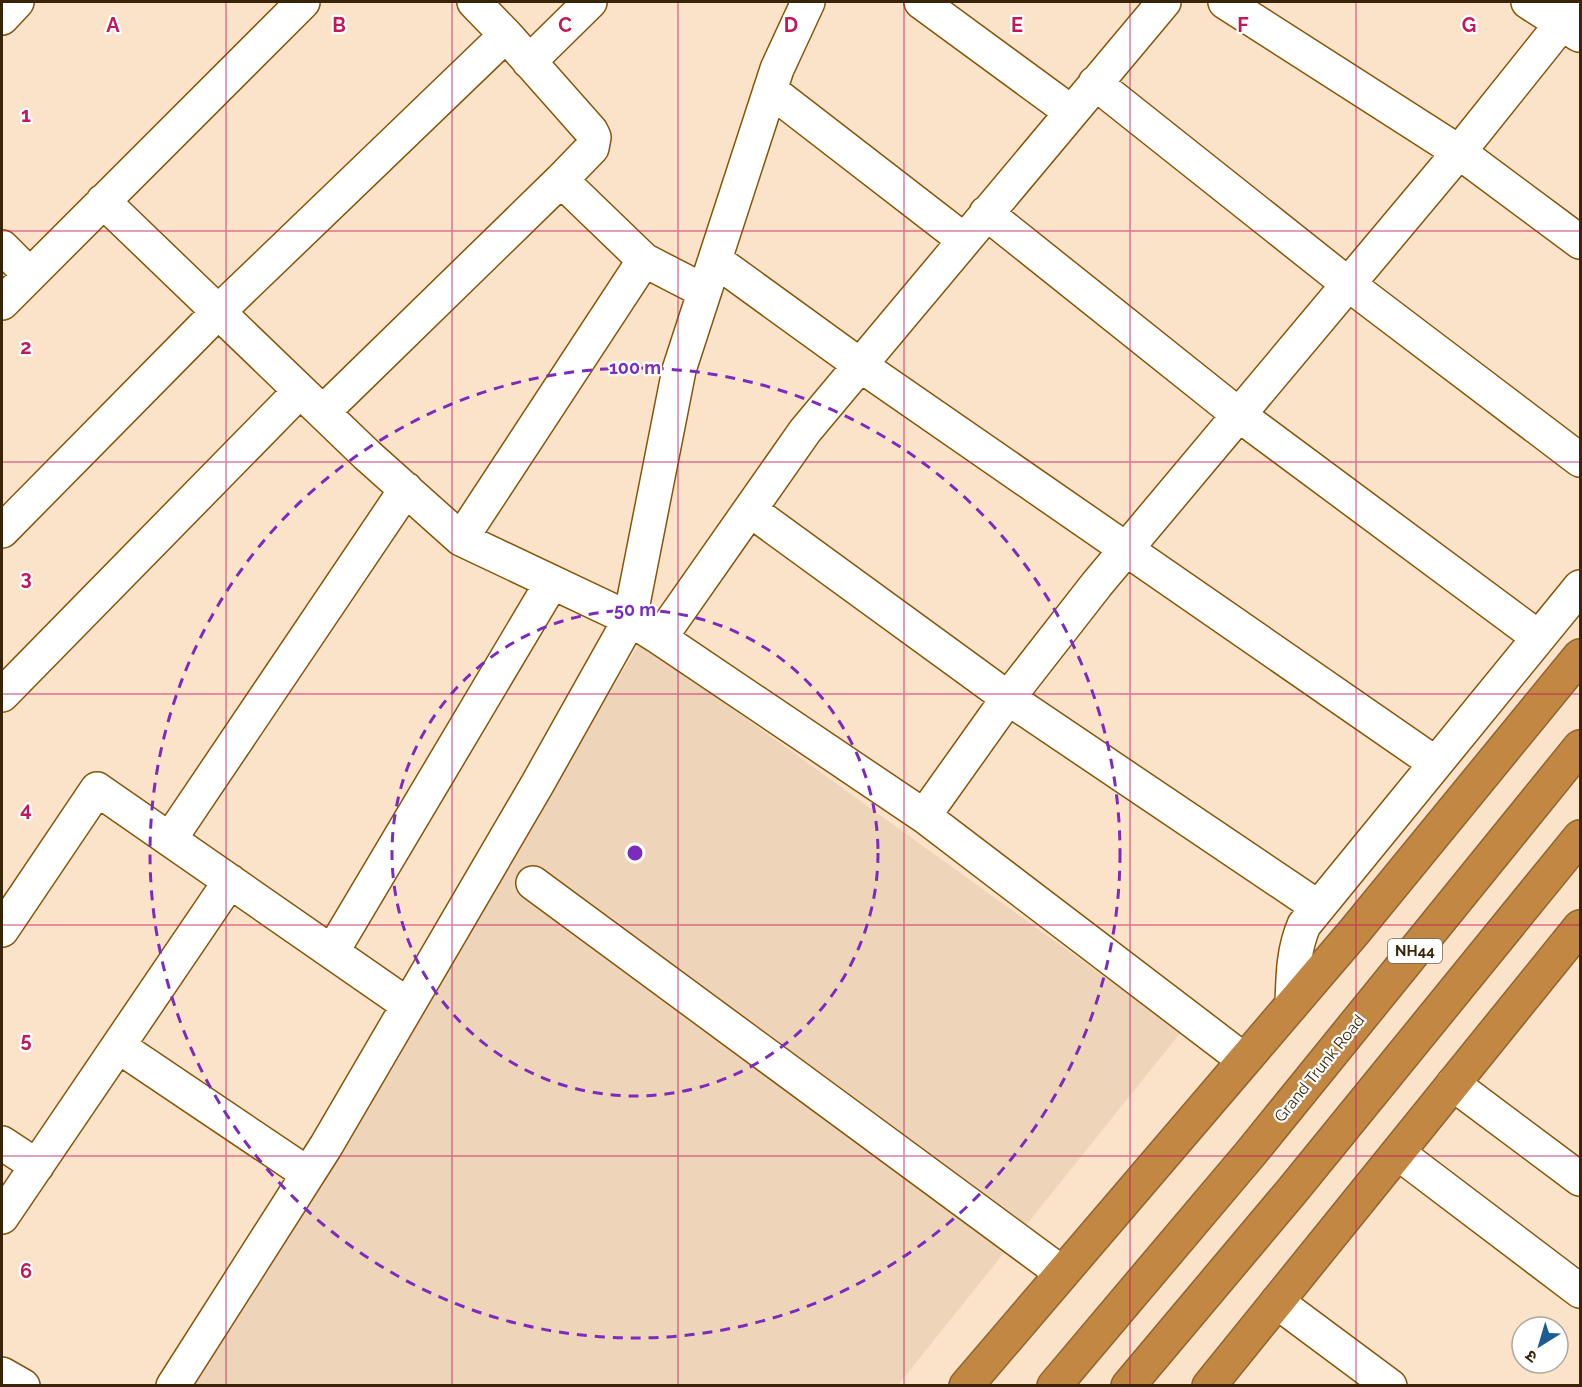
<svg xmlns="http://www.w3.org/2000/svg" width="1582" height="1387" viewBox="0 0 1582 1387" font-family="Raleway,'Noto Sans Devanagari',sans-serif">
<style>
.built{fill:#eed4b9}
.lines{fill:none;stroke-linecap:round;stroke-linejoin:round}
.minor-casing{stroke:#885406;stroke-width:36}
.highway-casing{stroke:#92642e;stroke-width:36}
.minor{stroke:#fff;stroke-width:33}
.highway{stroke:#c28742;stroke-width:33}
.grid{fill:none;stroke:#c2185b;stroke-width:1.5;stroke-opacity:0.55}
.ring{fill:none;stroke:#7b2cbf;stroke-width:3;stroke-dasharray:10 8}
.labels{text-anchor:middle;stroke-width:4.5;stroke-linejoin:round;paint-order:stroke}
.shield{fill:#fff;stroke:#756652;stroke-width:1.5}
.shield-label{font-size:15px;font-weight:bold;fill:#3a2408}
.street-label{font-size:16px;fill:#3a2408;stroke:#fff}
.grid-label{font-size:20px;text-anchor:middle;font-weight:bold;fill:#c2185b;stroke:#fff;stroke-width:4.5;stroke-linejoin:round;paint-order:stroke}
.centre{fill:#7b2cbf;stroke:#fff;stroke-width:3}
.ring-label{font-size:18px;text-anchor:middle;font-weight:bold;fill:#7b2cbf;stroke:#fff;stroke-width:4.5;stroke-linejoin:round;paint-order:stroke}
</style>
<rect width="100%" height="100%" fill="#fbe3ca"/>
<path class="built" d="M 640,642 L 1181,1032 L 898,1385 L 193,1386 Z"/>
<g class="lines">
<g class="minor-casing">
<path id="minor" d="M 921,2 L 1071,112
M 1225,2 L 1459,152 L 1580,242
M 1528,2 L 1579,35
M 2,18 L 17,2
M 529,62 L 590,2
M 1095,83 L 1348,284 L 1580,460
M 770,90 L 964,240
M 561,180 L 644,260 L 704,291
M 103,201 L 367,455 L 461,539 L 630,619 L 660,638 L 924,816 L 1244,1060
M 986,213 L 1239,415 L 1538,637
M 2,247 L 30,275
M 715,260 L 860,365 L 1435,763
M 2,303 L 303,2
M 323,412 L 561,180 L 592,148 L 594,137 L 591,131 L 506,35 L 474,2
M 750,510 L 1008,698 L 1318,907
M 2,531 L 218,312 L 506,35
M 461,539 L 644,260
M 660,638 L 805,431 L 1164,2
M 2,695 L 300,391
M 924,816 L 1008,698 L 1097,584 L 1459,152 L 1579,2
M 170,839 L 406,489
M 533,883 L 1062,1273
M 2,930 L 97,789 L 408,1005
M 332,952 L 552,582
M 1292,1004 C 1293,975 1293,951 1304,925 L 1580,587
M 118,1046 L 308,1174
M 1453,1084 L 1580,1179
M 2,1143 L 37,1166
M 1398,1153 L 1580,1291
M 2,1217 L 230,881
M 1277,1302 L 1390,1386
M 2,1374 L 23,1386
M 173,1386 L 326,1146 L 538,783 L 630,619 L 679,370 L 777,69 L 808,2"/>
</g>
<g class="highway-casing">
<path id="highway" d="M 966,1386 L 1354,932 L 1580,656
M 1054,1386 L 1250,1154 L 1580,747
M 1128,1386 L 1292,1191 L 1580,837
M 1209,1386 L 1580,927"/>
</g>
<use href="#minor" class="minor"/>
<use href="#highway" class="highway"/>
</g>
<path class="grid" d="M 226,2 L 226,1386M 452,2 L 452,1386M 678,2 L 678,1386M 904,2 L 904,1386M 1130,2 L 1130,1386M 1356,2 L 1356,1386M 2,231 L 1580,231M 2,462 L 1580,462M 2,694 L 1580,694M 2,925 L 1580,925M 2,1156 L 1580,1156"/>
<g class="ring">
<circle cx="635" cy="853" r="243"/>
<circle cx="635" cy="853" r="485"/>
</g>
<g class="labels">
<rect class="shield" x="1388" y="939" width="54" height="24" rx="4.5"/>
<g class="shield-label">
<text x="1415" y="956">NH44</text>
</g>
<g class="street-label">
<text transform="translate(1319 1068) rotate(-51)" y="6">Grand Trunk Road</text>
</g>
</g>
<g class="grid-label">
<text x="113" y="32">A</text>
<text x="339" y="32">B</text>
<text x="565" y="32">C</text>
<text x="791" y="32">D</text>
<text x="1017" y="32">E</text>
<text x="1243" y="32">F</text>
<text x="1469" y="32">G</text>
<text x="26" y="122">1</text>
<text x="26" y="354">2</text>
<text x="26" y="585">3</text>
<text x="26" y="816">4</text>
<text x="26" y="1047">5</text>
<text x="26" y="1278">6</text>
</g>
<circle cx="635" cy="853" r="9" class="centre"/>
<g class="ring-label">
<text x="635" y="374">100 m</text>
<text x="635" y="616">50 m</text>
</g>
<rect width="1582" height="1387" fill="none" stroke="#3a2408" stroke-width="6"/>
<g transform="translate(1540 1345) rotate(217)"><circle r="28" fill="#ffffff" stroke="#b0a79c" stroke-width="1.5"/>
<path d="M0-4.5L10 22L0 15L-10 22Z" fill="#1b5c92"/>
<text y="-9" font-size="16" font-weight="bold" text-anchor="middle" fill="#3a2408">उ</text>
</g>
</svg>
